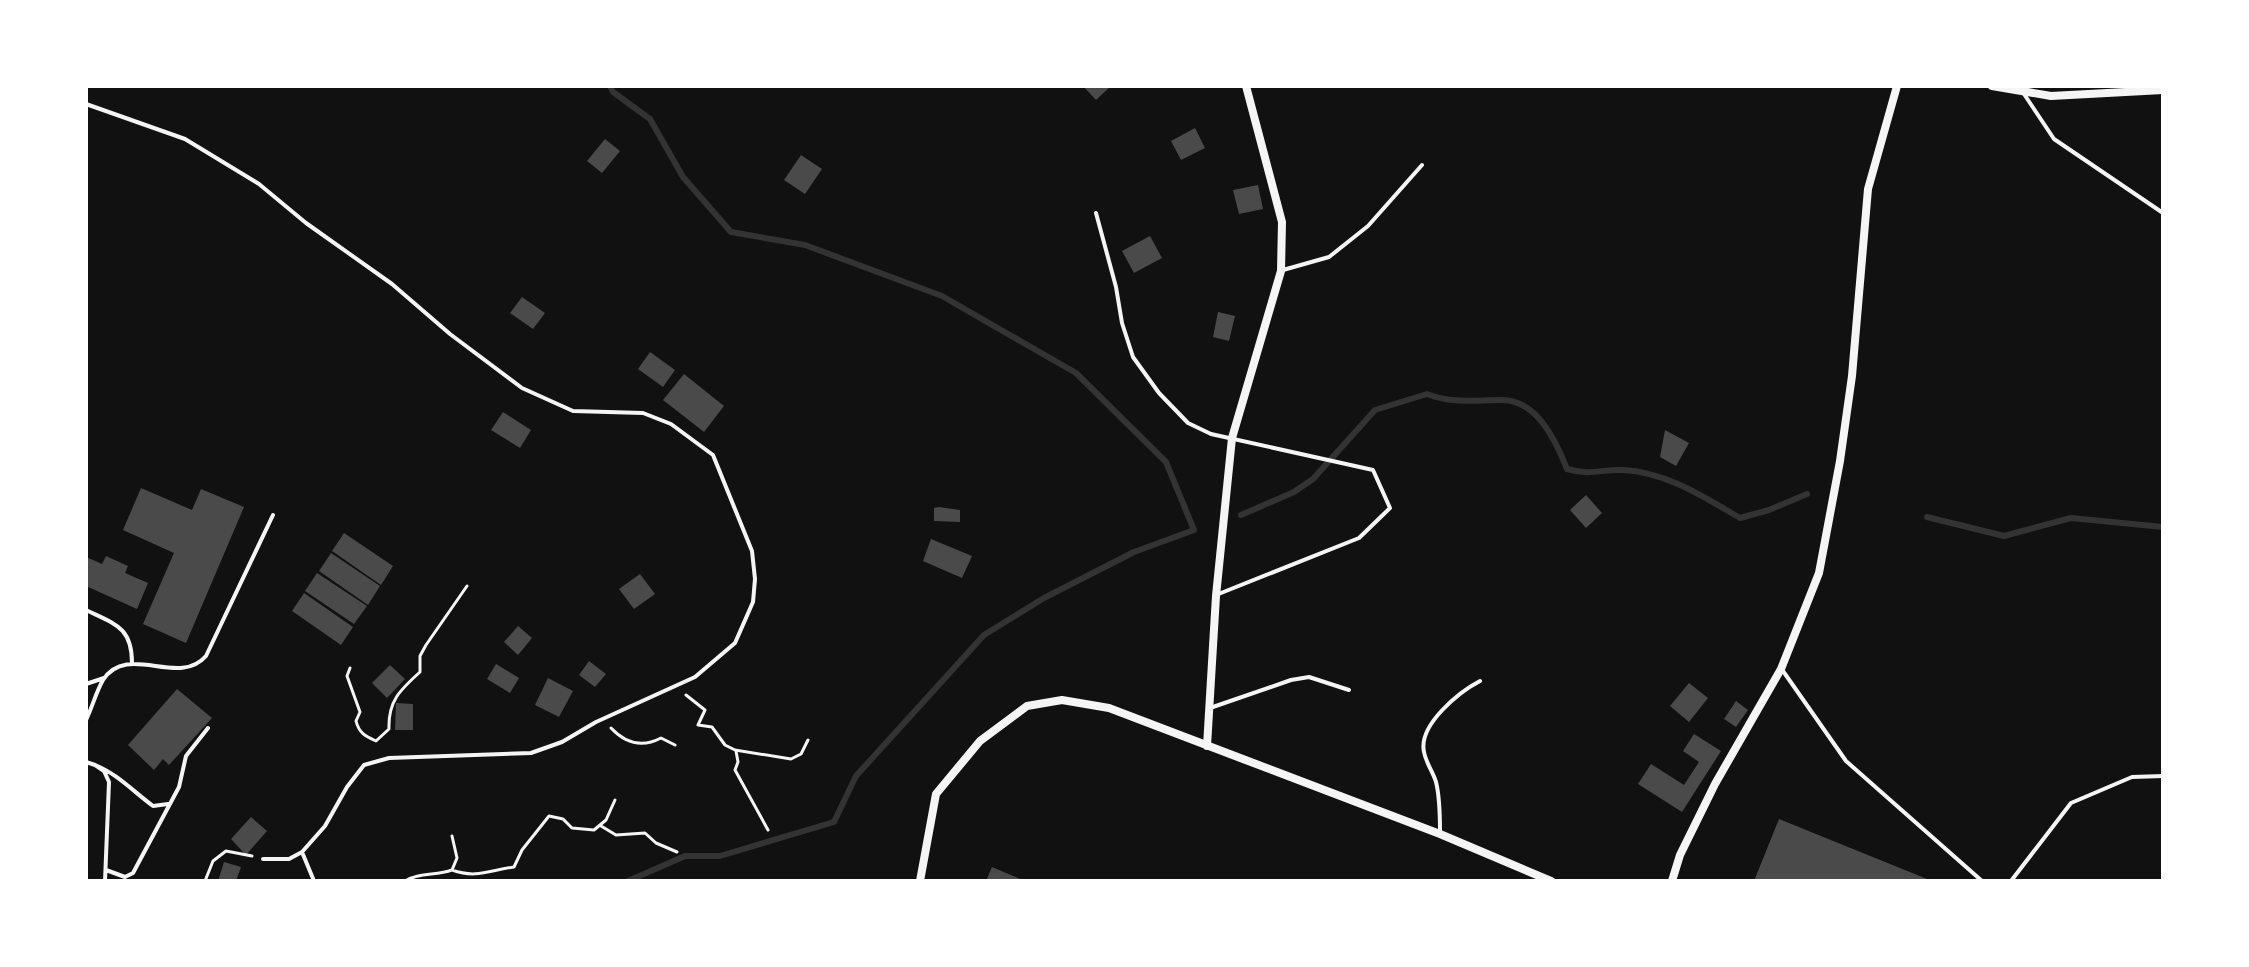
<svg xmlns="http://www.w3.org/2000/svg" width="2249" height="967" viewBox="0 0 2249 967" font-family="Manrope,sans-serif">
<style>
.lines{fill:none;stroke-linecap:round;stroke-linejoin:round}
.stream{stroke:#333;stroke-width:6}
.building{fill:#4a4a4a}
.path{stroke:#f5f5f5;stroke-width:3}
.service{stroke:#f5f5f5;stroke-width:4}
.minor{stroke:#f5f5f5;stroke-width:8}
</style>
<rect width="100%" height="100%" fill="#111"/>
<g class="lines">
<path class="stream" d="M 610,86 L 613,92 L 650,119 L 683,177 L 731,232 L 805,245 L 942,296 L 1076,373 L 1166,462 L 1194,530 L 1134,552 L 1044,598 L 984,635 L 856,776 L 834,822 L 720,856 L 685,856 L 628,881
M 1241,515 L 1294,492 L 1313,479 L 1375,410 L 1427,394 C 1452,404 1475,400 1502,400 C 1537,400 1556,441 1567,469 C 1592,476 1600,469 1623,470 C 1666,472 1704,497 1740,518 L 1769,510 L 1807,494
M 1927,517 L 2004,536 L 2071,518 L 2163,527"/>
</g>
<path class="building" d="M 1083,86 L 1111,86 L 1096,100 Z
M 1195,128 L 1205,148 L 1181,160 L 1171,141 Z
M 605,139 L 620,151 L 602,173 L 587,161 Z
M 801,155 L 822,169 L 805,194 L 784,180 Z
M 1258,185 L 1263,209 L 1239,214 L 1233,190 Z
M 1150,236 L 1162,258 L 1134,273 L 1122,251 Z
M 522,297 L 545,313 L 533,329 L 510,313 Z
M 1218,312 L 1235,316 L 1229,341 L 1213,337 Z
M 650,352 L 675,370 L 663,387 L 638,369 Z
M 684,374 L 724,406 L 704,432 L 663,400 Z
M 503,412 L 531,430 L 520,448 L 491,430 Z
M 1665,430 L 1689,443 L 1676,466 L 1660,457 Z
M 141,488 L 192,510 L 201,489 L 244,507 L 186,643 L 143,624 L 174,553 L 123,530 Z
M 1586,495 L 1602,513 L 1586,528 L 1570,510 Z
M 939,507 L 960,510 L 960,522 L 934,521 L 934,508 Z
M 344,533 L 393,566 L 381,585 L 332,551 Z
M 931,539 L 972,556 L 962,578 L 923,561 Z
M 331,553 L 380,586 L 368,605 L 319,571 Z
M 106,556 L 128,566 L 125,573 L 148,583 L 137,609 L 86,586 L 86,557 L 102,564 Z
M 317,573 L 367,606 L 354,624 L 305,591 Z
M 640,574 L 655,594 L 634,609 L 619,589 Z
M 304,593 L 353,627 L 341,645 L 292,611 Z
M 518,626 L 532,638 L 518,655 L 504,642 Z
M 589,661 L 606,674 L 595,687 L 579,675 Z
M 496,664 L 519,678 L 510,693 L 487,679 Z
M 390,665 L 405,679 L 387,698 L 372,683 Z
M 548,678 L 573,691 L 559,717 L 535,705 Z
M 1689,683 L 1708,698 L 1689,722 L 1670,706 Z
M 177,689 L 212,718 L 169,765 L 163,759 L 154,770 L 128,745 Z
M 1736,701 L 1748,710 L 1736,727 L 1724,719 Z
M 396,703 L 413,704 L 413,730 L 395,730 Z
M 1694,734 L 1721,751 L 1682,812 L 1638,784 L 1651,764 L 1684,785 L 1699,762 L 1683,751 Z
M 251,817 L 267,831 L 246,855 L 231,839 Z
M 1779,819 L 1932,881 L 1754,881 Z
M 224,862 L 241,867 L 236,881 L 218,881 Z
M 992,867 L 1025,881 L 986,881 Z"/>
<g class="lines">
<path class="path" d="M 350,668 L 347,676 L 360,712 L 356,721 C 359,733 365,736 376,741 L 389,729 C 388,701 400,690 420,672 L 420,656 L 426,645 L 467,586
M 686,695 L 705,710 L 698,725 L 712,727 L 725,745 L 735,750 L 791,759 L 801,754 L 808,740
M 611,728 C 626,744 642,748 661,738 L 675,745
M 736,751 L 738,762 L 735,770 L 768,830
M 601,826 L 616,835 L 645,833 L 656,843 L 677,852
M 452,870 C 477,879 490,870 514,867 L 522,850 L 549,816 L 563,819 L 572,828 L 594,830 L 606,820 L 615,800
M 205,881 L 213,861 L 226,851 L 252,856
M 405,881 C 420,872 436,876 452,870 L 457,858 L 452,836"/>
<path class="service" d="M 2024,94 L 2054,139 L 2163,213
M 86,104 L 185,139 L 259,184 L 306,223 L 392,284 L 450,334 L 522,388 L 573,411 L 643,413 L 671,424 L 713,455 L 752,551 L 755,579 L 753,602 L 735,643 L 695,677 L 596,722 L 562,742 L 531,753 L 389,758 L 364,765 L 347,787 L 325,826 L 302,852 L 289,859 L 263,859
M 1096,213 L 1116,287 L 1122,323 L 1133,357 L 1159,393 L 1188,423 L 1211,434 L 1373,470 L 1390,508 L 1359,538 L 1216,595
M 1283,270 L 1329,257 L 1368,226 L 1422,165
M 86,610 C 115,624 132,627 132,663
M 1783,671 L 1846,761 L 1982,881
M 86,684 L 104,678
M 1210,708 L 1291,680 L 1309,677 L 1349,690
M 86,720 C 92,708 96,692 103,680 C 128,642 178,688 206,656 L 273,515
M 86,762 L 95,765
M 1440,832 C 1440,816 1440,798 1436,782 C 1433,772 1426,763 1424,752 C 1418,725 1459,692 1480,681
M 302,852 L 314,881
M 106,870 L 125,877 L 133,873 L 179,787 L 186,756 L 208,728
M 105,881 L 109,782 L 104,771 L 95,765 C 116,773 134,792 153,806 L 168,804
M 2011,881 L 2071,803 L 2132,777 L 2163,776"/>
<path class="minor" d="M 1992,86 L 2051,96 L 2163,90
M 1207,746 L 1216,596 L 1232,438 L 1281,271 L 1282,222 L 1246,86
M 920,881 L 936,794 L 980,741 L 1027,706 L 1062,700 L 1109,708 L 1440,834 L 1551,881
M 1672,881 L 1680,855 L 1715,784 L 1781,669 L 1819,573 L 1840,461 L 1852,376 L 1868,189 L 1897,86"/>
</g>
<rect width="2249" height="967" fill="none" stroke="#ffffff" stroke-width="176"/>
</svg>
